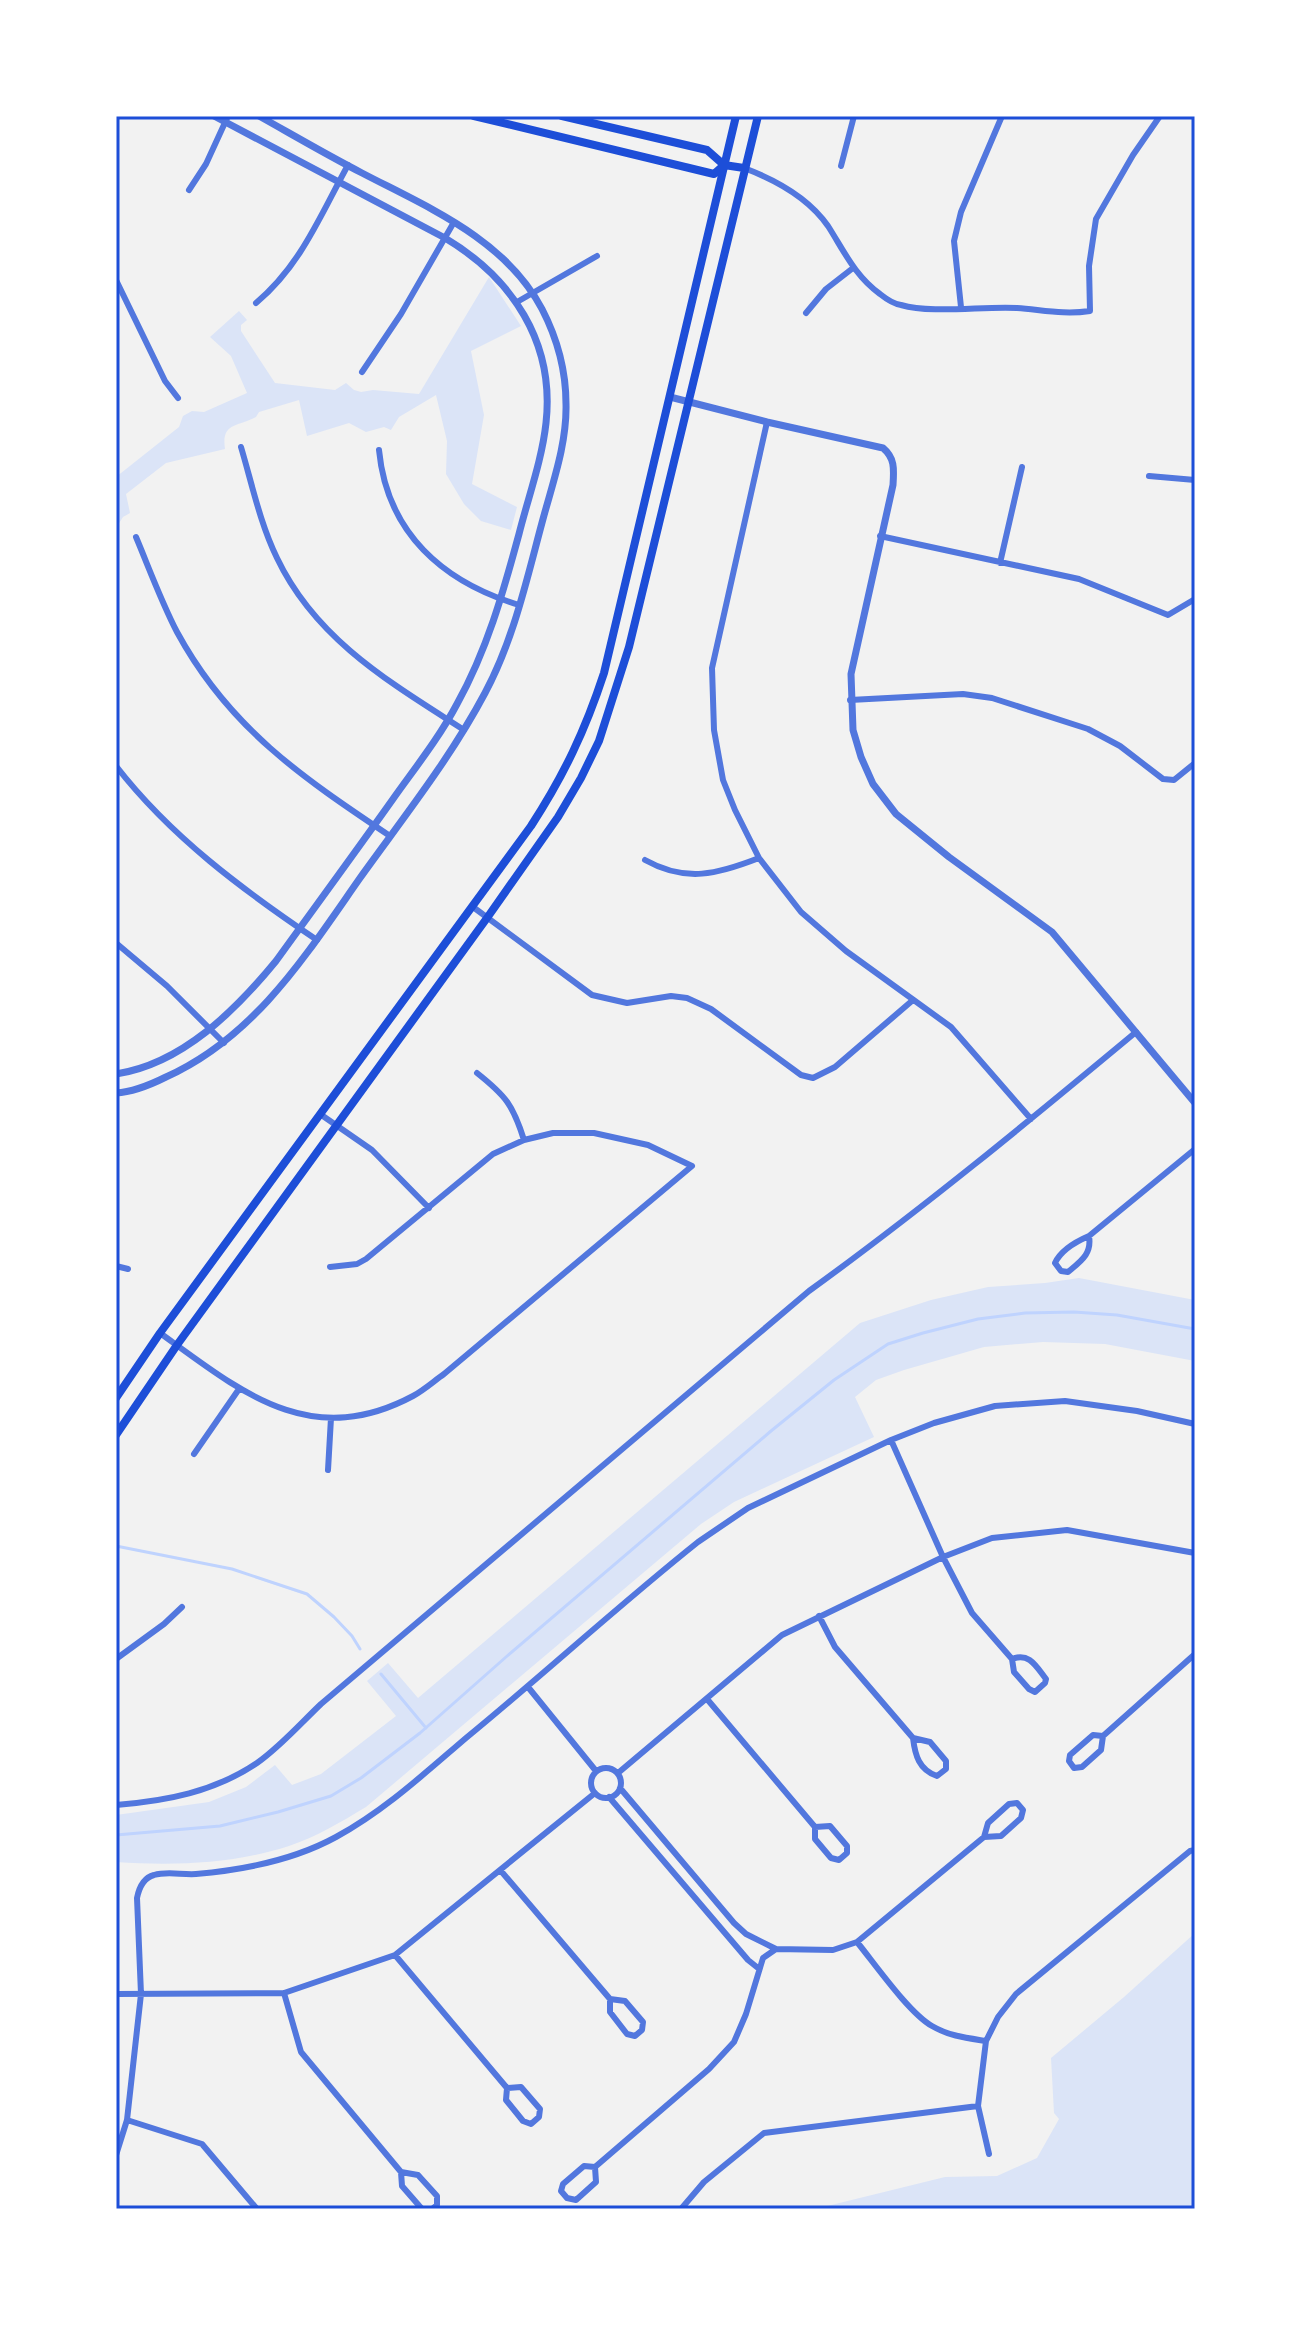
<svg xmlns="http://www.w3.org/2000/svg" width="1311" height="2325" viewBox="0 0 1311 2325" font-family="Literata,serif">
<style>
.green{fill:#dbe4f7}
.lines{fill:none;stroke-linecap:round;stroke-linejoin:round}
.stream{stroke:#bfd3fe;stroke-width:3}
.minor{stroke:#5277de;stroke-width:6}
.tertiary{stroke:#5277de;stroke-width:7}
.secondary{stroke:#1d4ed8;stroke-width:8}
.neatline{fill:none;stroke:#1d4ed8;stroke-width:3}
</style>
<rect width="100%" height="100%" fill="#f2f2f2"/>
<path class="green" d="M 489,277 L 521,326 L 471,351 L 484,415 L 472,484 L 517,507 L 511,530 L 481,521 L 464,504 L 446,474 L 447,441 L 436,395 L 399,417 L 391,430 L 384,427 L 366,432 L 349,423 L 307,436 L 299,400 L 259,412 L 256,417 C 238,427 221,422 225,449 L 166,463 L 126,494 L 130,513 L 123,517 L 116,528 L 116,477 L 179,427 L 183,416 L 192,411 L 204,412 L 247,393 L 231,356 L 210,337 L 239,311 L 247,320 L 241,325 L 241,331 L 275,383 L 335,390 L 346,383 L 354,390 L 361,392 L 373,390 L 419,394 Z
M 1079,1278 L 1195,1300 L 1195,1361 L 1105,1344 L 1043,1342 L 984,1347 L 904,1370 L 876,1380 L 855,1397 L 874,1437 L 734,1502 L 701,1524 L 366,1807 C 341,1822 316,1837 289,1846 C 233,1864 174,1866 116,1862 L 116,1815 L 209,1802 L 246,1787 L 275,1765 L 292,1785 L 321,1774 L 396,1716 L 367,1681 L 388,1663 L 418,1698 L 860,1323 L 931,1300 L 988,1287 L 1045,1283 Z
M 1195,1933 L 1195,2209 L 815,2209 L 945,2177 L 997,2176 L 1037,2158 L 1059,2119 L 1054,2113 L 1051,2058 L 1124,1997 Z"/>
<g class="lines">
<path class="stream" d="M 116,1546 L 232,1569 L 307,1594 L 334,1617 L 352,1636 L 360,1649
M 381,1674 L 426,1728
M 116,1835 L 220,1826 L 278,1812 L 331,1796 L 361,1778 L 420,1733 L 506,1657 L 771,1431 L 834,1380 L 888,1344 L 923,1333 L 978,1319 L 1025,1313 L 1074,1312 L 1117,1315 L 1195,1329"/>
<path class="minor" d="M 841,166 L 854,116
M 744,168 C 776,180 808,197 828,226 C 844,251 855,276 880,294 C 885,298 894,304 901,305 C 932,314 983,306 1017,308 C 1043,310 1064,315 1090,311 L 1089,266 L 1096,219 L 1133,155 L 1160,116
M 189,190 L 206,164 L 228,116
M 116,280 L 165,381 L 178,398
M 517,302 L 597,256
M 256,303 C 301,265 320,216 348,165
M 961,307 L 954,241 L 961,212 L 1002,116
M 806,313 L 826,289 L 853,268
M 362,372 L 401,314 L 454,222
M 767,422 L 712,668 L 714,730 L 723,780 L 735,810 L 759,858 L 801,912 L 846,951 L 951,1027 L 1031,1119
M 241,447 C 252,484 260,523 277,558 C 316,640 391,683 464,730
M 379,450 C 387,533 443,582 519,605
M 1149,476 L 1195,480
M 880,536 L 1079,579 L 1168,615 L 1195,599
M 136,537 C 149,568 161,601 177,632 C 229,728 302,777 390,836
M 1000,563 L 1022,467
M 850,700 L 963,694 L 992,698 L 1088,729 L 1120,746 L 1163,779 L 1174,780 L 1195,763
M 116,766 C 171,837 243,890 317,940
M 645,860 C 686,883 718,874 759,858
M 473,907 L 592,995 L 627,1003 L 671,996 L 687,998 L 711,1009 L 801,1075 L 813,1078 L 835,1067 L 913,1000
M 116,943 L 167,986 L 224,1043
M 477,1073 C 506,1096 513,1105 524,1140
M 320,1114 L 372,1150 L 429,1208
M 1089,1236 C 1092,1254 1081,1261 1068,1272 L 1061,1271 L 1055,1263 C 1061,1250 1075,1242 1089,1236 L 1195,1149
M 116,1266 L 128,1269
M 160,1333 C 240,1391 310,1451 413,1396 C 424,1390 434,1381 444,1374 L 692,1166 L 648,1145 L 594,1133 L 553,1133 L 524,1140 L 493,1154 L 366,1259 L 357,1264 L 330,1267
M 891,1440 L 943,1557 L 972,1613 L 1012,1659 L 1014,1672 L 1029,1689 L 1035,1692 L 1045,1683 L 1046,1679 C 1036,1666 1029,1652 1012,1659
M 194,1454 L 239,1389
M 328,1470 L 331,1418
M 819,1616 L 835,1647 L 913,1738 C 915,1755 919,1770 937,1776 L 946,1769 L 946,1761 L 930,1742 L 913,1738
M 116,1659 L 164,1624 L 182,1607
M 528,1687 L 596,1771
M 707,1699 L 815,1827 L 815,1839 L 831,1858 L 839,1860 L 847,1853 L 847,1846 L 830,1826 L 815,1827
M 1103,1736 L 1101,1750 L 1082,1767 L 1074,1768 L 1069,1761 L 1070,1755 L 1093,1735 L 1103,1736 L 1195,1654
M591 1783a15 15 0 1 1 30 0a15 15 0 1 1-30 0Z
M 618,1773 L 782,1635 L 943,1557 L 992,1538 L 1067,1530 L 1195,1553
M 620,1788 L 734,1923 L 746,1934 L 776,1949
M 609,1797 L 748,1960 L 758,1968
M 116,1805 C 166,1801 214,1792 257,1763 C 280,1747 301,1723 321,1704 L 809,1291 C 921,1210 1029,1121 1136,1032
M 501,1871 L 610,1999 L 610,2012 L 627,2034 L 635,2036 L 642,2030 L 643,2022 L 625,2001 L 610,1999
M 857,1942 C 875,1964 909,2013 932,2026 C 949,2036 967,2038 986,2041
M 395,1955 L 507,2088 L 506,2100 L 523,2121 L 531,2124 L 539,2117 L 540,2109 L 521,2087 L 507,2088
M 284,1993 L 301,2052 L 401,2172 L 402,2186 L 422,2209
M 116,1994 L 284,1993 L 395,1955 L 595,1793
M 127,2120 L 202,2144 L 257,2209
M 989,2154 L 978,2106 L 986,2041 L 998,2017 L 1016,1994 L 1190,1851 L 1195,1850
M 116,2155 L 127,2120 L 141,1994 L 137,1898 C 139,1888 143,1878 154,1875 C 167,1871 182,1875 196,1874 C 243,1870 294,1860 336,1837 C 384,1811 425,1773 466,1738 C 544,1674 619,1605 698,1542 L 748,1508 L 891,1440 L 934,1423 L 995,1406 L 1065,1401 L 1137,1411 L 1195,1424
M 595,2167 L 596,2182 L 576,2200 L 567,2198 L 561,2191 L 563,2184 L 584,2166 L 595,2167 L 709,2069 L 734,2042 L 746,2014 L 763,1958 L 776,1949 L 833,1950 L 857,1942 L 984,1837 L 1001,1836 L 1021,1818 L 1023,1810 L 1017,1803 L 1009,1804 L 988,1823 L 984,1837
M 401,2172 L 418,2175 L 437,2196 L 437,2205 L 432,2209
M 681,2209 L 704,2182 L 764,2133 L 978,2106"/>
<path class="tertiary" d="M 670,397 L 767,422 L 883,448 C 895,458 894,469 893,485 L 851,674 L 853,730 L 861,757 L 873,784 L 896,814 L 949,857 L 1052,932 L 1195,1103
M 116,1074 C 182,1064 236,1010 276,961 C 315,907 354,854 393,799 C 415,768 439,738 457,704 C 487,650 503,593 519,534 C 528,498 542,460 546,423 C 555,342 512,278 445,238 L 214,116
M 116,1093 C 133,1092 150,1085 166,1077 C 255,1037 306,955 360,878 C 403,818 450,759 485,693 C 514,639 527,578 543,519 C 553,482 567,443 566,404 C 566,371 557,338 542,309 C 505,239 429,208 362,173 C 327,155 293,135 259,116"/>
<path class="secondary" d="M 474,116 L 714,174 L 723,166
M 562,116 L 707,150 L 724,165 L 744,168
M 116,1398 L 160,1333 L 531,826 C 564,775 585,731 604,673 L 736,116
M 116,1435 L 177,1345 L 487,918 L 558,817 L 581,778 L 599,741 L 629,647 L 758,116"/>
</g>
<rect width="1311" height="2325" fill="none" stroke="#ffffff" stroke-width="236"/>
<rect x="118" y="118" width="1075" height="2089" class="neatline"/>
</svg>
